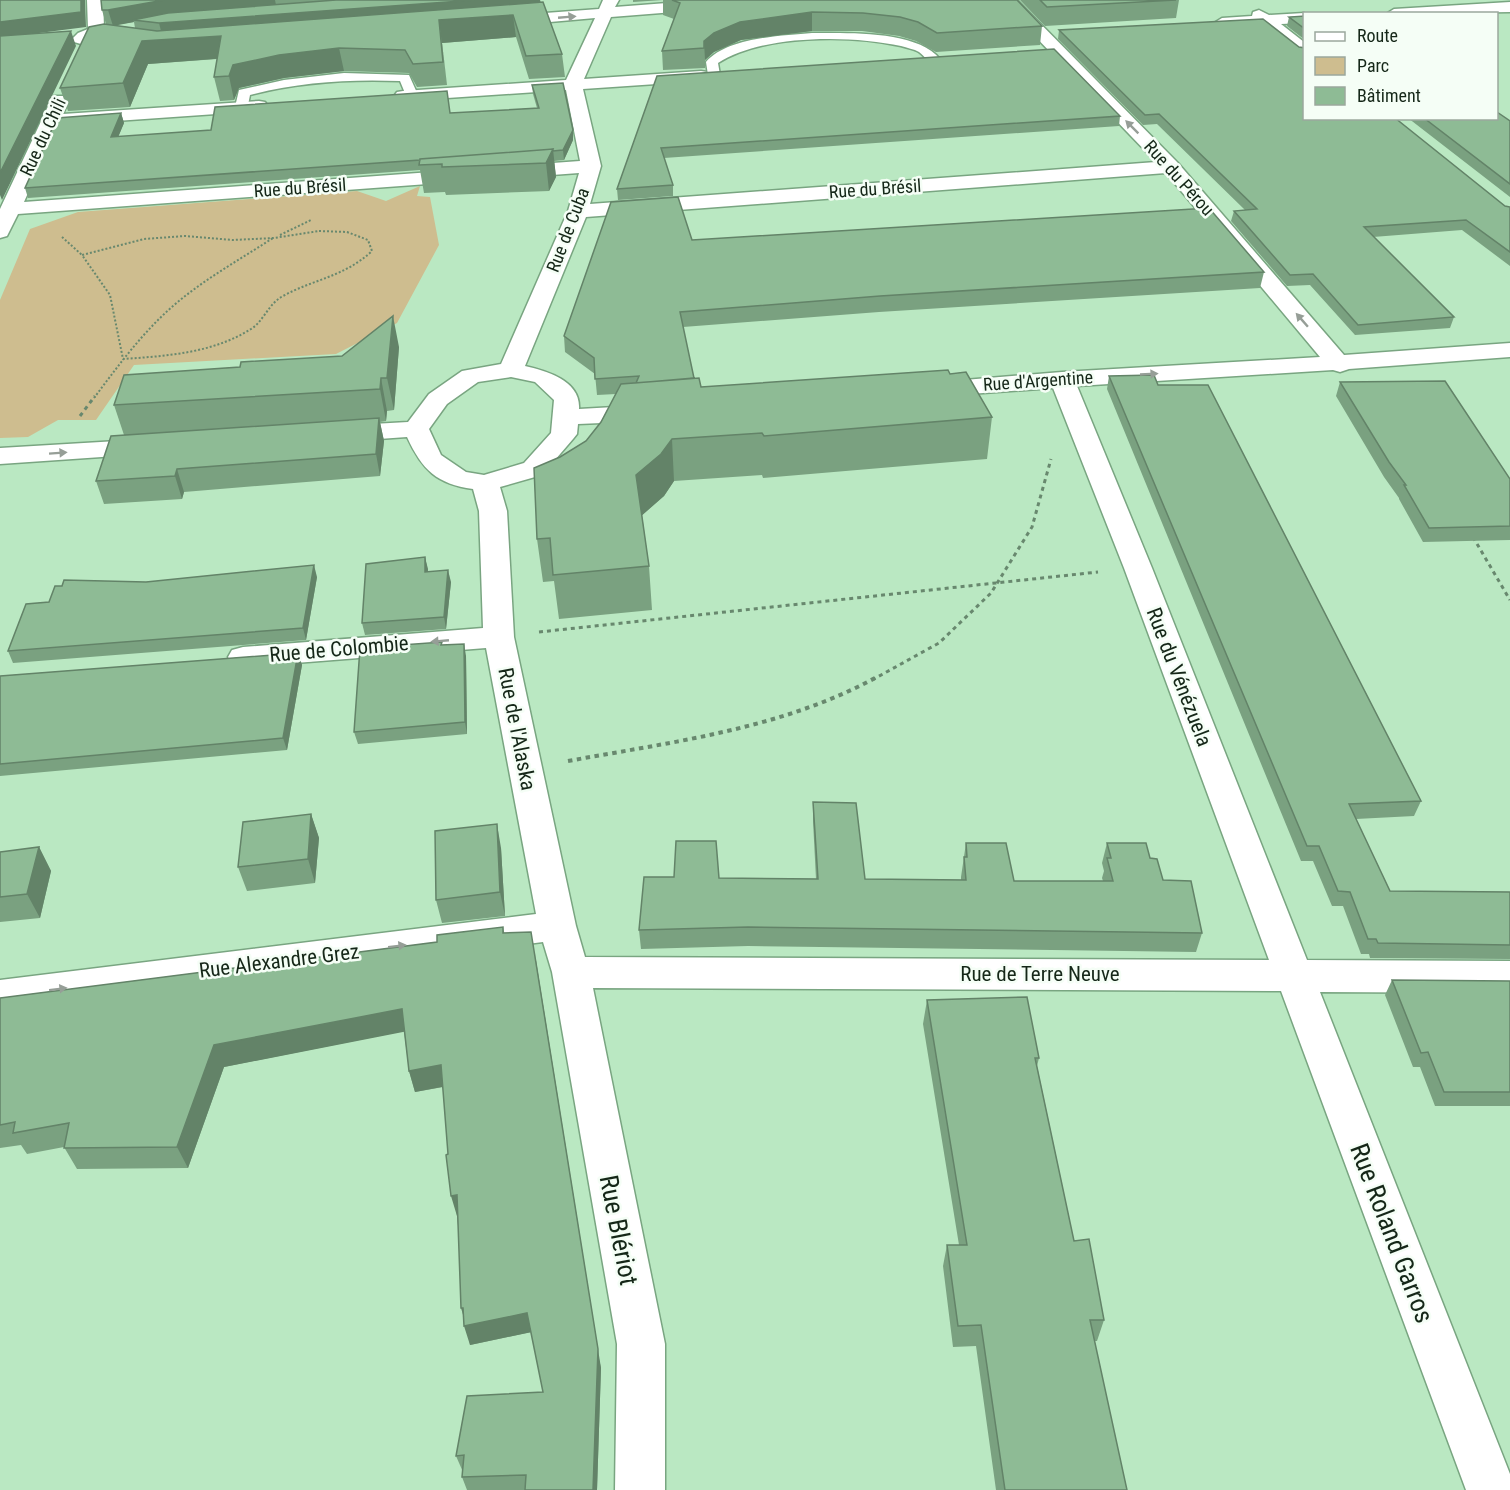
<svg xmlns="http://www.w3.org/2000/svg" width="1510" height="1490" viewBox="0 0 1510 1490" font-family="'Roboto Condensed',sans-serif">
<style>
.green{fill:#cebd8f}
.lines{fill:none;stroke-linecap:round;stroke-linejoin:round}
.lane-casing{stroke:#79a581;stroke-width:3}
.street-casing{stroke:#79a581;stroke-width:3}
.path-far2{stroke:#68886e;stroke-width:2;stroke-dasharray:2 2;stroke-linecap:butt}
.path-far1{stroke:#68886e;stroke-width:3;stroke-dasharray:4 4;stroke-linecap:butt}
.path{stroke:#68886e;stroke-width:4;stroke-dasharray:4.5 4.5;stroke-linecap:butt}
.lane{fill:#fff;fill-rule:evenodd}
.street{fill:#fff;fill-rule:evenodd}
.wall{fill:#7aa180;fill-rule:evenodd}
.shaded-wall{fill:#638368}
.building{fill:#8ebb95;stroke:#638368;stroke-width:1.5}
.oneway{fill:#969e97}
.labels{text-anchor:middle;stroke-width:5;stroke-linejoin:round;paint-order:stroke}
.far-street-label{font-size:18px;fill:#152718;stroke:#f5fef6}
.street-label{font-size:21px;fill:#152718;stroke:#f5fef6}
.near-street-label{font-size:26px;fill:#152718;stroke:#f5fef6}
</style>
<rect width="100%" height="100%" fill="#bae8c2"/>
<path class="green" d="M 420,186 L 417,196 L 430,197 L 439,245 L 397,323 L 336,354 L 134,365 L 96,420 L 58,420 L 28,437 L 0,438 L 0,300 L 30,229 L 78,212 L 357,191 L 386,201 Z"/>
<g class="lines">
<g class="lane-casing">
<path id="lane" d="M 812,33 C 847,33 917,30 940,59 L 938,62 C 928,64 926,57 919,52 C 914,49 907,48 901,46 C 850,35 763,34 718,63 L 720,75 L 718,78 L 714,79 L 708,75 L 706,62 C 728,37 781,36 812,33 Z
M 344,73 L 409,75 L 418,95 L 412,99 L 407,98 L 400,81 C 349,79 299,82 250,95 L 247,110 L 237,110 L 235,107 L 239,90 L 284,80 Z"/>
</g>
<g class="street-casing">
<path id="street" d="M 87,0 L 103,0 L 104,27 L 121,32 L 122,36 L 131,38 L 133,41 L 131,44 L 95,48 L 74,42 L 72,39 L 78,33 L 88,29 Z
M 603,0 L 619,0 L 615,7 L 706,0 L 771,0 L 763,5 L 611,17 L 584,79 L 701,71 L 707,72 L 710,76 L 707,80 L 701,81 L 583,89 L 601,166 L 590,204 L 1156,162 L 1000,0 L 1017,0 L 1178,163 L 1344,355 L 1510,343 L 1510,357 L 1349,369 L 1340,372 L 1333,370 L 1077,386 L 1152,568 L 1307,960 L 1510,961 L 1510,993 L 1320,992 L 1510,1474 L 1510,1490 L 1466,1490 L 1281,991 L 593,988 L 665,1344 L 665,1490 L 615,1490 L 617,1344 L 552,972 L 543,942 L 0,1012 L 0,980 L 536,914 L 486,648 L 243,667 L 232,664 L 228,657 L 232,650 L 243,647 L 483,628 L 479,511 L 473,489 C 437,484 422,470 407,437 L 337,442 L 328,439 L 324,434 L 328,429 L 337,426 L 408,422 L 429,394 L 462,371 L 501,364 L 568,211 L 579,173 L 18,214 L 7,236 L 0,238 L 0,209 L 51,100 L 54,96 L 66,96 L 69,100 L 63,114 L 259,101 L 265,102 L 268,106 L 265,110 L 259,111 L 58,125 L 24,202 L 580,161 L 566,90 L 403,101 L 397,100 L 394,96 L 397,92 L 403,91 L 566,80 L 595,18 L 506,26 L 498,21 L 506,16 L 599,9 ZM 1166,173 L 1320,357 L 1062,372 L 928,383 L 919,385 L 916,390 L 919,395 L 928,397 L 1053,388 L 1124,568 L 1269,960 L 585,957 L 576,926 L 514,637 L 507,511 L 500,487 L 542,475 L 573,439 L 577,434 L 578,424 L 650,421 L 659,418 L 663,413 L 659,408 L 650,405 L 579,409 C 581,381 547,371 525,366 L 586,217 ZM 511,377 L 535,382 L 554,400 L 551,433 L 524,463 L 484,475 L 466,472 L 441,455 L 429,429 L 447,404 L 478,382 Z
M 1510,2 L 1510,12 L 1386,14 L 1394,9 Z
M 1259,10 L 1269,15 L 1304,13 L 1305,14 L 1304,23 L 1281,24 L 1304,42 L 1304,55 L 1298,54 L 1262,25 L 1222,28 L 1214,23 L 1222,18 L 1252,16 L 1253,12 Z
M 151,439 L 160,441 L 164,447 L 160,453 L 0,464 L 0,448 Z"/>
</g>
<path class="path-far2" d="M 319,231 L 347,232 L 368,240 L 372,251 C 344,277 314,279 283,296 C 268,304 264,321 251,329 C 213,353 167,356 123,359 L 110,295 L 82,255 L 144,239 L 185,236 L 233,240 L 274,238 Z
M 280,235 L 311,220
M 62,237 L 82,255
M 94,398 C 118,366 142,333 173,306 C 203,280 239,260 273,238"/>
<path class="path-far1" d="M 80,416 L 95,396
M 1473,537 L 1510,600
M 539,632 L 1098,572
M 872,680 L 939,643 L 991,593 L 1032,527 L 1051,459"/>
<path class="path" d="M 568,761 C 672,742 781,729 875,678"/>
<use href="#lane" class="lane"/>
<use href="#street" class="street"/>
</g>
<path class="wall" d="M 101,0 L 540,0 L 562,54 L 565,77 L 529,79 L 516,37 L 442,43 L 447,85 L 417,87 L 409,73 L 344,71 L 284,78 L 239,88 L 234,100 L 220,101 L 214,77 L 217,59 L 148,64 L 130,107 L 68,111 L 60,88 L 106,24 L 102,10 ZM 134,22 L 135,28 L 114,25 Z
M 633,0 L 1017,0 L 1042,26 L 1040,45 L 936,52 L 916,41 L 899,36 L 862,31 L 812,31 L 741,40 L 714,52 L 705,60 L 705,68 L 663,70 L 662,51 L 674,19 L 663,15 L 663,0 L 633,2 Z
M 1020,0 L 1179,0 L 1176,18 L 1045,26 Z
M 1305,16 L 1305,40 L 1287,26 L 1289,17 Z
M 1059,30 L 1299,47 L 1505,206 L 1510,207 L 1510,266 L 1462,230 L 1373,237 L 1454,317 L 1450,328 L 1355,335 L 1310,285 L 1287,286 L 1231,221 L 1234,211 L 1245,210 L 1157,124 L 1143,125 L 1058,39 Z
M 657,76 L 1120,116 L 1119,126 L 664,158 L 673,185 L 673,196 L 618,200 L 617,189 Z
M 532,85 L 573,140 L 564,160 L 554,161 L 556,177 L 549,191 L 446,195 L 445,192 L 424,193 L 420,170 L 28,198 L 25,188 L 121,113 L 124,123 L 118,137 L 537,108 L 533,94 Z
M 1408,118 L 1497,118 L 1510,121 L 1510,197 Z
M 692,240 L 1264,272 L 1260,288 L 879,312 L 683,327 L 694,378 L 701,387 L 950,374 L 992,417 L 987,459 L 763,478 L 762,475 L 674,481 L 664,496 L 642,515 L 649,566 L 652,610 L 559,619 L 554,581 L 543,582 L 537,539 L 560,457 L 586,441 L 601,422 L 616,394 L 597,395 L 595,374 L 565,352 L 564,336 Z
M 399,347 L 394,410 L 387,411 L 386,421 L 380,422 L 384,441 L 380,476 L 184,492 L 182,499 L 104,504 L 96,481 L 124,435 L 114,405 L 240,367 L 342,356 Z
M 1109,376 L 1158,385 L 1421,801 L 1414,816 L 1356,819 L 1390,891 L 1510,892 L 1510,959 L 1370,958 L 1369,954 L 1361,954 L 1343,906 L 1332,906 L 1313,861 L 1301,861 L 1107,389 Z
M 1340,382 L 1510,479 L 1510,540 L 1423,542 L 1399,499 L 1399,498 L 1384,477 L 1336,396 Z
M 425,557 L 428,572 L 451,582 L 446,629 L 365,635 L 362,623 Z
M 317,577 L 306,640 L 13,663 L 8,651 L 49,602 L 146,582 Z
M 442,645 L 466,656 L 467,734 L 358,744 L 354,732 Z
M 298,653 L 302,665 L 287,750 L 0,776 L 0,676 Z
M 813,802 L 865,879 L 961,880 L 961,877 L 966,843 L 1014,881 L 1103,881 L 1102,878 L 1104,871 L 1102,863 L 1107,843 L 1150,858 L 1163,880 L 1202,933 L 1196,952 L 748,946 L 641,949 L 639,930 L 719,878 L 816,879 L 813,821 Z
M 311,814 L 319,838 L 315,883 L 247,891 L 238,867 Z
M 39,847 L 51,871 L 40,918 L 0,922 L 0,852 Z
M 501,848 L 505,916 L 442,923 L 436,900 Z
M 503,927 L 601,1368 L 597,1490 L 467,1490 L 462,1477 L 463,1472 L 456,1456 L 543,1392 L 531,1332 L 470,1345 L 457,1216 L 448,1154 L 443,1087 L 415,1092 L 409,1071 L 404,1031 L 224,1067 L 188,1168 L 77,1169 L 64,1147 L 27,1154 L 21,1145 L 0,1148 L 0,998 L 437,942 Z
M 1392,980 L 1510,981 L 1510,1106 L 1435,1106 L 1420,1067 L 1413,1067 L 1385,995 Z
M 927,1000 L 1039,1058 L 1037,1066 L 1074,1241 L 1104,1320 L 1097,1341 L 1094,1341 L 1127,1490 L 996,1490 L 976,1346 L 953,1347 L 943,1266 L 947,1245 L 959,1245 L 923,1024 Z"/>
<path class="shaded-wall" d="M 81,0 L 85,0 L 86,27 L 0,38 L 0,22 Z
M 164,0 L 275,0 L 276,5 L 133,20 L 134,22 L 113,26 L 108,10 Z
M 475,0 L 540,0 L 541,10 L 163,39 L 159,23 Z
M 812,12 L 812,31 L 741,40 L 714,52 L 705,60 L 704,41 L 714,33 L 740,22 Z
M 513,15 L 516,37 L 442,43 L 447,85 L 439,20 Z
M 71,31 L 76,46 L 2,200 L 0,195 L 0,173 Z
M 221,36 L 227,58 L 148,64 L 130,107 L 123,83 L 142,41 Z
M 339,48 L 344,71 L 284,78 L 239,88 L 234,100 L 229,76 L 233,65 L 279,55 Z
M 121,113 L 124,123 L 114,147 L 111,137 Z
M 573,130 L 573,140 L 564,160 L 563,150 Z
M 553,149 L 556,177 L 549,191 L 546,163 Z
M 393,316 L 399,347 L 394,410 L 387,378 Z
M 381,378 L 387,411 L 386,421 L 380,389 Z
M 379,418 L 384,441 L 380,476 L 376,454 Z
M 672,439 L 674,481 L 664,496 L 639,518 L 636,475 Z
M 177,469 L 184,492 L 182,499 L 175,476 Z
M 425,557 L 428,569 L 427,584 L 425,572 Z
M 314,565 L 317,577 L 306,640 L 303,628 Z
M 448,570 L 451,582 L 446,629 L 444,617 Z
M 464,644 L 466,656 L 467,734 L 465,722 Z
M 298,653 L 302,665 L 287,750 L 283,738 Z
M 311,814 L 319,838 L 315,883 L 308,859 Z
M 497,824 L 501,848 L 505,916 L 500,892 Z
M 39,847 L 51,871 L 40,918 L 27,894 Z
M 535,954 L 601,1368 L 597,1490 L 593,1490 Z
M 402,1009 L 408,1031 L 224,1067 L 188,1168 L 177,1147 L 214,1045 Z
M 441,1065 L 447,1086 L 415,1092 L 409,1071 Z
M 457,1195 L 457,1216 L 451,1196 Z
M 461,1308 L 527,1313 L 532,1332 L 470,1345 L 464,1326 L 466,1325 Z"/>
<path class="building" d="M 0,0 L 81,0 L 81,12 L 0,22 Z
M 101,0 L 164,0 L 108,10 L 102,10 Z
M 336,0 L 475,0 L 159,23 L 133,20 L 168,13 Z
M 672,0 L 1017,0 L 1042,26 L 937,33 L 918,22 L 900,17 L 863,13 L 812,12 L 740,22 L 714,33 L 704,41 L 704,48 L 662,51 L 680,3 Z
M 1040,0 L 1176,0 L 1047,7 Z
M 543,2 L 562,54 L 526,56 L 513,15 L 439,20 L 443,62 L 413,64 L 405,50 L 339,48 L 279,55 L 233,65 L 229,76 L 214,77 L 221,36 L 142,41 L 123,83 L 60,88 L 89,27 L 104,24 L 157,31 Z
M 1305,16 L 1305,29 L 1289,17 Z
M 1263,19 L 1299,47 L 1305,48 L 1305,118 L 1395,118 L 1505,206 L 1510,207 L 1510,252 L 1466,220 L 1364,227 L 1454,317 L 1358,325 L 1313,274 L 1290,275 L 1234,211 L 1257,209 L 1159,114 L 1145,115 L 1059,30 Z
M 71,31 L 0,173 L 0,36 Z
M 1054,49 L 1120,116 L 661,148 L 673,185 L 617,189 L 657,76 Z
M 563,83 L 573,130 L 563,150 L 553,151 L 553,149 L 420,159 L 420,160 L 25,188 L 57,118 L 121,113 L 111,137 L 211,130 L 215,107 L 447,91 L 450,113 L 539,108 L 532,85 Z
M 1497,112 L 1510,121 L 1510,184 L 1424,118 L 1497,118 Z
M 553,149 L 546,163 L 442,167 L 442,164 L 419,165 L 420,159 Z
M 678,197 L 692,240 L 1209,208 L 1264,272 L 880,296 L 680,312 L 694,378 L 636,383 L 639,376 L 595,379 L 594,358 L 564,336 L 611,202 Z
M 393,316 L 387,378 L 381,378 L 380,389 L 114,405 L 124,375 L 240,367 L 241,362 L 342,356 Z
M 948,370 L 950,374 L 966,372 L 992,417 L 764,436 L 762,433 L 672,439 L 661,454 L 636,475 L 649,566 L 553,575 L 550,538 L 537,539 L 534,468 L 560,457 L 586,441 L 601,422 L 621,384 L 699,378 L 701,387 Z
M 1154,375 L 1158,385 L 1208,385 L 1421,801 L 1349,804 L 1390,891 L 1510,892 L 1510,945 L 1378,943 L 1376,939 L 1368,939 L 1350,892 L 1338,891 L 1319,846 L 1307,846 L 1109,376 Z
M 1445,381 L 1510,479 L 1510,526 L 1429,528 L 1404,485 L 1406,485 L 1389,462 L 1340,382 Z
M 379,418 L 376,454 L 177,469 L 175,476 L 96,481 L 111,436 Z
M 425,557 L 425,572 L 448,570 L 444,617 L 362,623 L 366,564 Z
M 314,565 L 303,628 L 8,651 L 26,604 L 49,602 L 55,586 L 62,586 L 64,580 L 146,582 Z
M 442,642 L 441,645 L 464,644 L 465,722 L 354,732 L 360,648 Z
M 298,653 L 283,738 L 0,764 L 0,676 Z
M 813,802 L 856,803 L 865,879 L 966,880 L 964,857 L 967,857 L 966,843 L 1006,843 L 1014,881 L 1113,881 L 1107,858 L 1111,858 L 1107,843 L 1146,843 L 1150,858 L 1157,859 L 1163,880 L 1191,881 L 1202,933 L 748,927 L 639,930 L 644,877 L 674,877 L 676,841 L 716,841 L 719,878 L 818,879 Z
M 311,814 L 308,859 L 238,867 L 243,822 Z
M 497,824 L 500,892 L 436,900 L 435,831 Z
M 39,847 L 27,894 L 0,897 L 0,852 Z
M 503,927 L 503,933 L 531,932 L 598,1349 L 593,1490 L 525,1490 L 526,1475 L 462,1477 L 464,1455 L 456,1456 L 467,1396 L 543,1392 L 527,1313 L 464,1326 L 463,1308 L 461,1308 L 457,1195 L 451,1196 L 446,1155 L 448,1154 L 441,1065 L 409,1071 L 402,1009 L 214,1045 L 177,1147 L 64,1148 L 69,1123 L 13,1133 L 15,1122 L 0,1125 L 0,998 L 437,942 L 437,935 Z
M 1392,980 L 1510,981 L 1510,1092 L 1444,1092 L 1428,1052 L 1421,1053 Z
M 1027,997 L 1039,1058 L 1035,1058 L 1074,1241 L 1089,1239 L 1104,1320 L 1090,1320 L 1127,1490 L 1005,1490 L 981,1325 L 958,1326 L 947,1245 L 967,1245 L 927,1000 Z"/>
<defs><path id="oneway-solid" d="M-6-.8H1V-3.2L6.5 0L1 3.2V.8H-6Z" transform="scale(1.5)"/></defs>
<g class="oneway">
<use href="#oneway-solid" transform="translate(567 17) rotate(-5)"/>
<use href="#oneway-solid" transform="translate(1132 127) rotate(-135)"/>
<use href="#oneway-solid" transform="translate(1302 320) rotate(-131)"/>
<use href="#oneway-solid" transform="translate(1149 374) rotate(-3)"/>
<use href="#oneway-solid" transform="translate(58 453) rotate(-4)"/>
<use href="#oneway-solid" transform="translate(440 641) rotate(175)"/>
<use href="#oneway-solid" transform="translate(397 946) rotate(-7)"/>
<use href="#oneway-solid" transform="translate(58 989) rotate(-7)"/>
</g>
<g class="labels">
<g class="far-street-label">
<text transform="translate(43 137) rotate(-65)" y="6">Rue du Chili</text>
<text transform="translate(1179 178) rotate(48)" y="6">Rue du Pérou</text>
<text transform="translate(300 188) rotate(-4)" y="6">Rue du Brésil</text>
<text transform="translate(875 189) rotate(-4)" y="6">Rue du Brésil</text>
<text transform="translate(568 230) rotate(-69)" y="6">Rue de Cuba</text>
<text transform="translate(1038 381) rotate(-4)" y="6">Rue d'Argentine</text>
</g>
<g class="street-label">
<text transform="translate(339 649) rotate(-5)" y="7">Rue de Colombie</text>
<text transform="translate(1179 677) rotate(69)" y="7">Rue du Vénézuela</text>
<text transform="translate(517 729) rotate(79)" y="7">Rue de l'Alaska</text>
<text transform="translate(279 961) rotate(-7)" y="7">Rue Alexandre Grez</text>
<text x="1040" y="981">Rue de Terre Neuve</text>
</g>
<g class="near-street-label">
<text transform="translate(619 1230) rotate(79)" y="9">Rue Blériot</text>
<text transform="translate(1392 1233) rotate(69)" y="9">Rue Roland Garros</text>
</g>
</g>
<rect x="1303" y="12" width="195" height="108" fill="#f5fef6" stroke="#9ba89d" stroke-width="1.5"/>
<rect x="1315" y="32" width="30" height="9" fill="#ffffff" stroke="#9ba89d" stroke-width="1.5"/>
<text x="1357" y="42" font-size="18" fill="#152718">Route</text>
<rect x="1315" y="57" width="30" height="18" fill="#cebd8f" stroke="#9ba89d" stroke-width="1.5"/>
<text x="1357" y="72" font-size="18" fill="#152718">Parc</text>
<rect x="1315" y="87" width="30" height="18" fill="#8ebb95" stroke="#9ba89d" stroke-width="1.5"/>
<text x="1357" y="102" font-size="18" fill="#152718">Bâtiment</text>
</svg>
